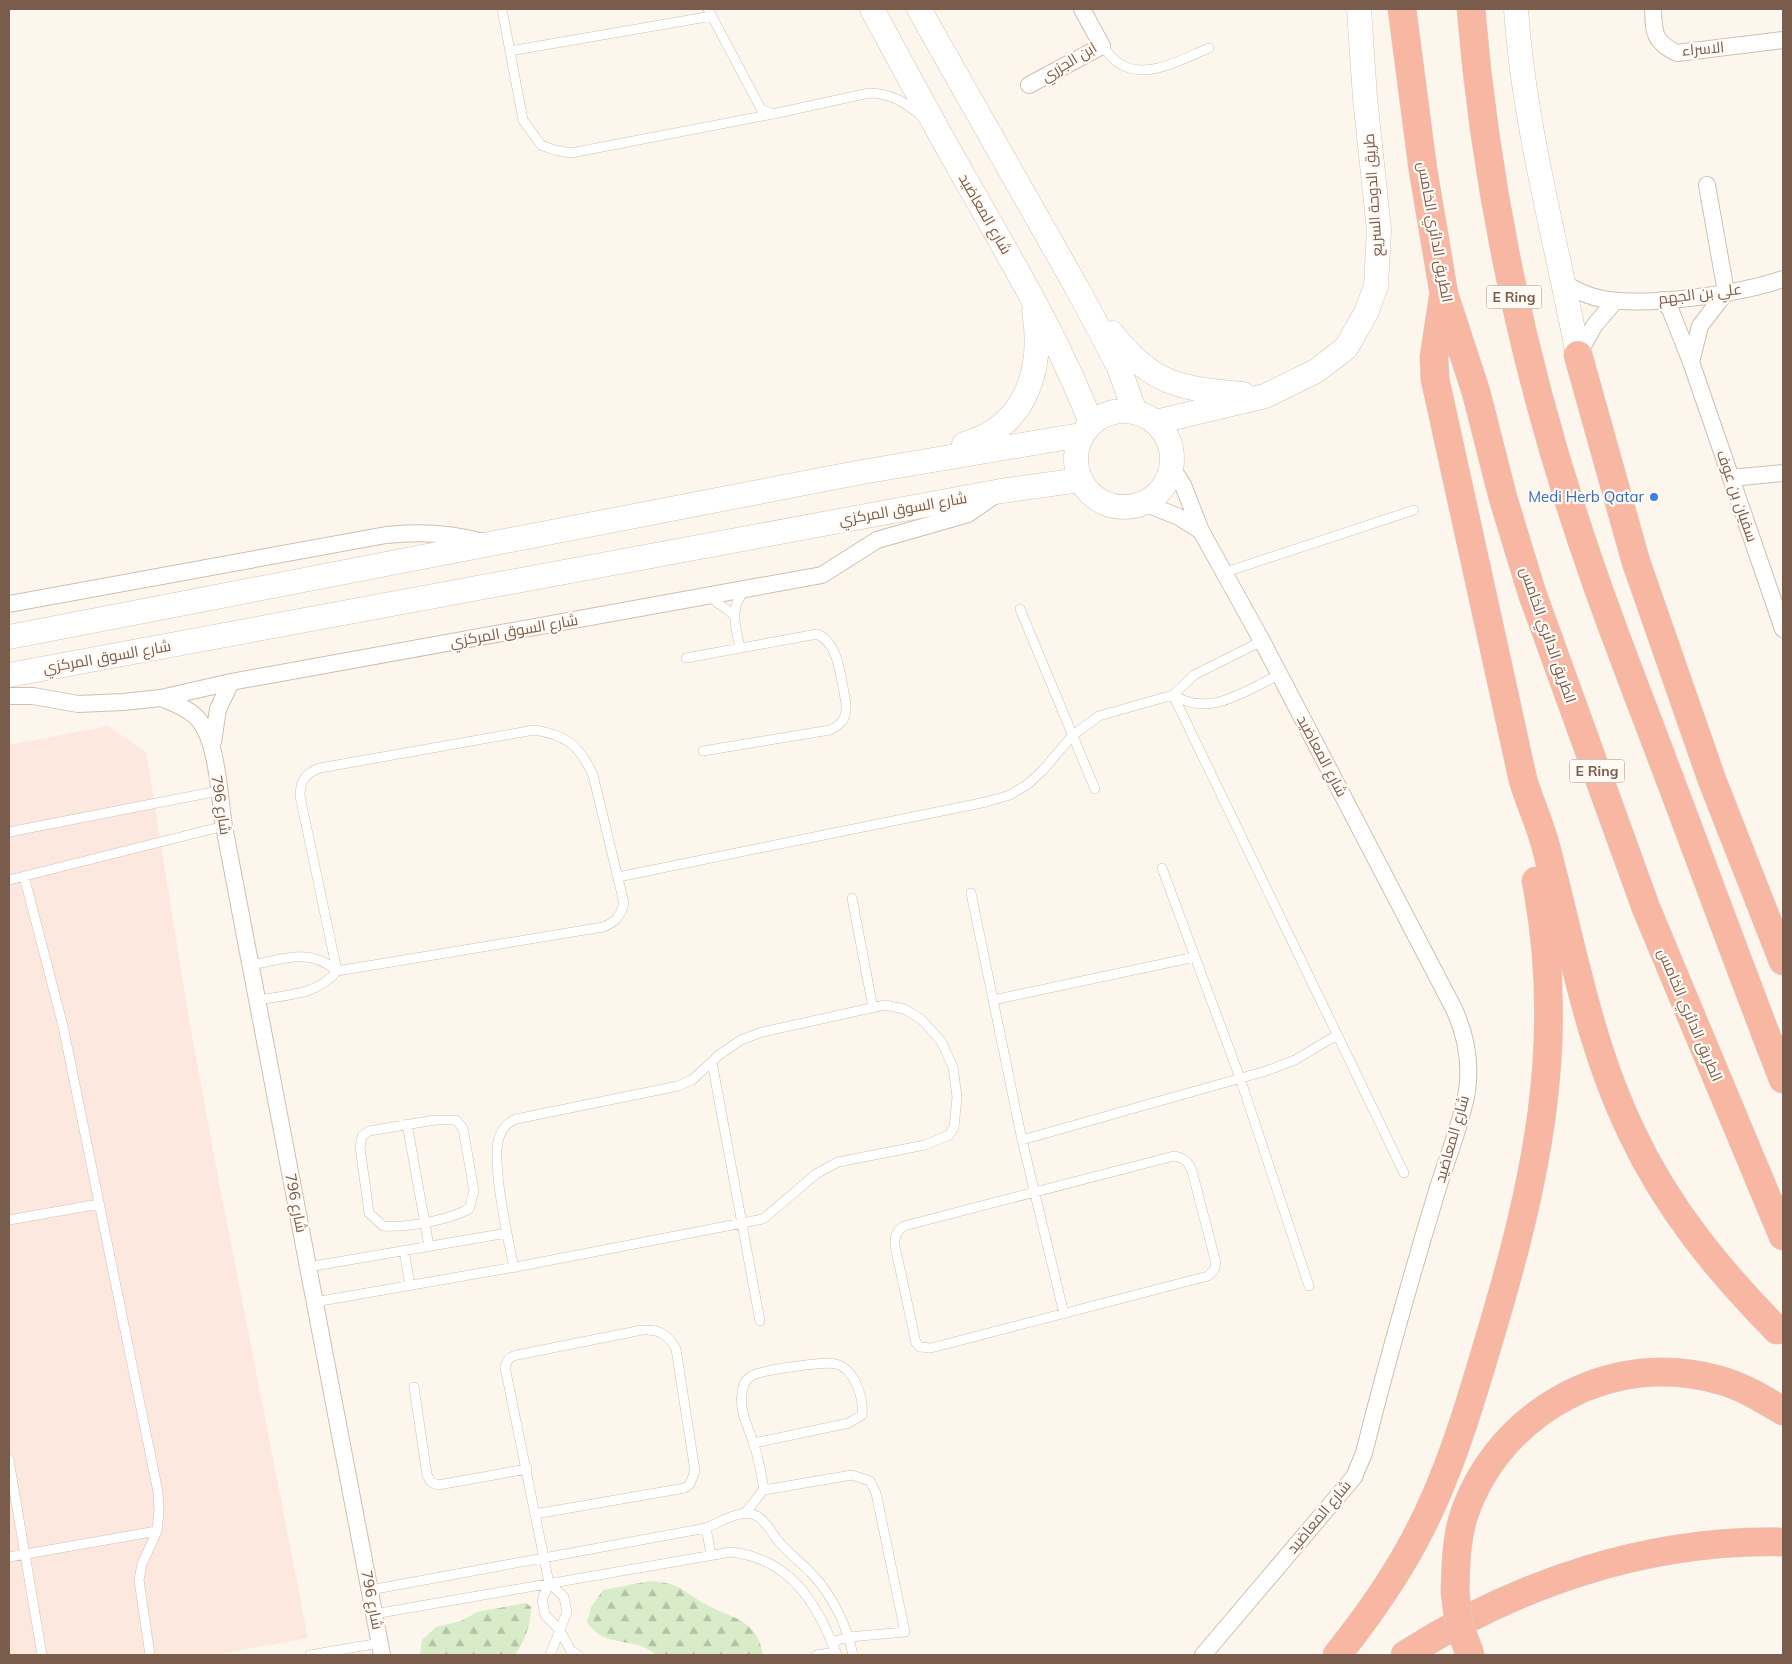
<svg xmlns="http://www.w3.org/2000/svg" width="1792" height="1664" viewBox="0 0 1792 1664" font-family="Mulish,Cairo,sans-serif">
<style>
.commercial{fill:#fde8e0}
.forest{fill:url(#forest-firs)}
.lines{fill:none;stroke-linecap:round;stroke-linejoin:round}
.lane-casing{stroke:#d1beb0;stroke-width:10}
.street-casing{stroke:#d1beb0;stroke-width:18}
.secondary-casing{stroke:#d6c0b0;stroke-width:25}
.highway-casing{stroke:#dad1cd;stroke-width:29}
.lane{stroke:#fff;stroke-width:9}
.street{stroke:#fff;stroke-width:16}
.secondary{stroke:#fff;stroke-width:24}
.highway{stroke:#f7b7a3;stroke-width:28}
.highway-bridge-casing{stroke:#dad1cd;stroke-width:29;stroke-linecap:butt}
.highway-bridge{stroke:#f7b7a3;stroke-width:28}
.shop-dot{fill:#3f7fe0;stroke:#fffaf3;stroke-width:2}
.labels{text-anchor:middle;stroke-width:4.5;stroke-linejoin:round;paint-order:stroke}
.shield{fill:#fffaf3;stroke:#a28b7f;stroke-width:1}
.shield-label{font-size:14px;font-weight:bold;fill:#7a5c4d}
.street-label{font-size:15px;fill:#7a5c4d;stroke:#fffaf3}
.shop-label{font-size:15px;fill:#366cbe;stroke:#fffaf3;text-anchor:end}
</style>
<defs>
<pattern id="forest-firs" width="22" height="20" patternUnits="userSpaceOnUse" patternTransform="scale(1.25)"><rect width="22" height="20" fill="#d8ecc9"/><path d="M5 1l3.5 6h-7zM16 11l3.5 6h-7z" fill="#b4c2a5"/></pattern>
</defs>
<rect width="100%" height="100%" fill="#fdf6ec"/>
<path class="commercial" d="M 108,726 L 146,752 L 189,1019 L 219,1182 L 308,1638 L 216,1655 L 9,1655 L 9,745 Z"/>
<path class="forest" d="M 650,1581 C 681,1584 678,1588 703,1603 C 730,1619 757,1617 763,1655 L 656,1655 C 634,1635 605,1650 587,1622 L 591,1607 L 603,1590 Z
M 526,1603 L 531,1607 C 531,1624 525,1641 515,1655 L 420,1655 L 422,1640 L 436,1627 L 461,1621 L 477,1612 Z"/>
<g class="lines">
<g class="lane-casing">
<path id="lane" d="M 502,9 L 523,120 L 541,145 L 554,150 L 571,153 L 773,114
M 708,9 L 761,109 L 773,114 L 869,93 C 890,93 905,102 920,115
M 1102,46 C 1108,52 1114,62 1122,65 C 1148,80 1184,58 1209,48
M 510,51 L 712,16
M 1223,573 L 1414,510
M 710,597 L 734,615
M 1020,609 L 1095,789
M 740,648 C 736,628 728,606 746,590
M 686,658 L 817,634 C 840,643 841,682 846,703 C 847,717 843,724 830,730 L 703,751
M 1173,695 L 1404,1173
M 1173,695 C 1210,718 1244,691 1279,675
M 534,730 C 567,735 579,745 593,775 L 624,903 C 620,917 616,922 603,927 L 337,971 L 300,796 C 300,780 306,773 320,768 Z
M 9,832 L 218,791
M 1162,868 L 1240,1078 L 1309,1286
M 24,876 L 63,1026 L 158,1492 L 159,1511 L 157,1531 L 142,1564 L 139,1580 L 150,1655
M 618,877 L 986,802 L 1010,795 L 1028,784 L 1043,770 L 1073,735 L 1099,716 L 1173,695 L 1194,675 L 1262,641
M 9,880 L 224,826
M 971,893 L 1022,1140 L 1064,1314
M 852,898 L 873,1008
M 251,965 C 284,959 309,947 337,971 C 318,995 286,995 258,1000
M 993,1000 L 1195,957
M 712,1062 L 760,1321
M 435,1120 L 456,1120 L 463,1128 L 474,1191 L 469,1209 C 448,1220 407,1228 383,1226 L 369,1213 L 360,1147 L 362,1136 L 369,1131 Z
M 407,1124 L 429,1246
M 1022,1140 L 1266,1071 L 1295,1060 L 1337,1035
M 1174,1156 C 1184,1158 1188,1161 1192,1171 L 1216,1263 L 1214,1270 L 1208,1276 L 931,1348 L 920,1347 L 916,1343 L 895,1246 C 894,1236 897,1231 904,1226 Z
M 9,1220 L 99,1204
M 404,1250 L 410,1286
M 308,1267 L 507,1233
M 315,1302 L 521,1266 L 763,1219 L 816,1174 L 838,1162 L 925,1145 L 949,1135 L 954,1127 L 957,1097 L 953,1067 L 941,1041 L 921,1019 L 904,1009 L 885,1005 L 762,1032 L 741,1040 L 719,1055 L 692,1080 L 678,1086 L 516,1119 C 507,1123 502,1128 499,1138 C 491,1163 508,1239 514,1268
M 414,1387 L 427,1475 L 431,1482 L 438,1485 L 527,1469
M 754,1443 L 849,1423 L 862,1415 C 864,1399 855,1369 836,1364 C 826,1361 758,1370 750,1377 C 744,1381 743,1387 742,1394 C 739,1410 748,1426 753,1442 C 759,1457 761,1474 764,1490
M 9,1460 L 42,1655
M 744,1513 C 753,1507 755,1498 764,1490 L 852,1475 L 870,1481 L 876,1493 L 905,1632 L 849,1637 L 831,1642
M 535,1514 L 685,1488 L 690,1484 L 695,1471 L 676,1349 C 668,1334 659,1329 642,1330 L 517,1355 C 510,1356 507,1360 505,1367 L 549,1583 L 542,1600 L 545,1615 L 559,1629 L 571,1651 L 578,1655
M 706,1528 L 711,1554
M 9,1557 L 157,1531
M 549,1583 L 564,1597 L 567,1612 L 550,1655
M 370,1590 L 706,1528 C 720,1522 742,1508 757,1516 C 767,1522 772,1534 779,1542 C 789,1554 802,1563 812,1574 C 833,1596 847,1626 853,1655
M 374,1614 L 731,1552 C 791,1559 817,1603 837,1655
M 310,1655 L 380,1643
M 816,1655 L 836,1652"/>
</g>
<g class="street-casing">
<path id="street" d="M 1653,9 C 1654,32 1653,42 1677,53 L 1783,40
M 1029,85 L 1102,46 L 1082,9
M 1564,283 C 1577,291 1589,297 1603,299 C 1647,307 1740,294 1783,279
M 1662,300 L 1670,309 L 1691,362 L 1783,629
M 1578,355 L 1594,326 L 1615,301
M 1691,362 L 1700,326 L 1726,292 L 1707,185
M 1172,468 L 1183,485 L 1201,531 L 1262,641 L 1453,1007 C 1466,1034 1471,1062 1467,1091 C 1461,1127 1444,1165 1434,1201 C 1409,1284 1385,1369 1364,1453 L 1354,1477 L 1203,1655
M 1731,478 L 1783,473
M 1144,503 L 1179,517 L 1201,531
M 9,604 L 386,535 C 420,531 451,533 484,542
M 9,696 L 33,696 L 78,704 L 123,702 L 161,698 L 231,682 L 822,575 L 877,540 L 968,514 L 994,496
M 161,698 C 173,703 186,707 195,716 C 218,736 219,797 224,826 L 382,1655
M 213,742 L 218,709 L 231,682"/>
</g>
<g class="secondary-casing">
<path id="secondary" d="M 872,9 C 906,72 939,134 975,196 C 1017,270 1060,343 1091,423
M 919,9 L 1077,288 L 1118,365 L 1135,412
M 1516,9 C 1524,126 1556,240 1578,355
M 1112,333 C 1151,385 1182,389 1243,394
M1076 459a48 48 0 1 1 96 0a48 48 0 1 1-96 0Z
M 1156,422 L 1265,396 L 1316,371 L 1346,348 L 1366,313 L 1376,286 L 1379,230 L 1365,98 L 1359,9
M 964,444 C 1026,427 1044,370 1034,311
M 9,637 L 862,472 L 1081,435
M 9,675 L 1001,491 L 1080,480"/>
</g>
<g class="highway-casing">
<path id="highway" d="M 1402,9 L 1423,170 L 1444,294 L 1476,392 L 1503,498 L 1532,593 L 1646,908 L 1783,1236
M 1471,9 C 1487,203 1530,395 1595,579 C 1617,642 1642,705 1666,769 C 1705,872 1743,976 1783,1079
M 1443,298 L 1434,357 L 1435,379 L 1523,780 C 1529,800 1538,820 1544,840 C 1571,939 1587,1040 1632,1133 C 1667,1208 1719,1271 1777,1330
M 1578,355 L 1636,562 L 1712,780 L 1783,961
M 1455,1591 C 1456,1564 1456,1537 1465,1512 C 1501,1410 1614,1349 1719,1380 C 1742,1386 1763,1399 1783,1411
M 1337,1655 C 1365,1620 1392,1582 1413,1543 C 1447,1481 1468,1411 1488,1343 C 1535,1187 1568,1044 1536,881
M 1405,1655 C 1517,1583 1649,1539 1783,1542"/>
</g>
<use href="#lane" class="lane"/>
<use href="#street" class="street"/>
<use href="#secondary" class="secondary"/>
<use href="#highway" class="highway"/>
<g class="highway-bridge-casing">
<path id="highway-bridge" d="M 1455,1591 L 1459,1625 L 1470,1654"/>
</g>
<use href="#highway-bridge" class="highway-bridge"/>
</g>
<circle class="shop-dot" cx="1654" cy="497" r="5"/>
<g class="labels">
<g class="shield">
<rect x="1486.5" y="285.5" width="55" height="23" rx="4"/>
<rect x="1569.5" y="759.5" width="55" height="23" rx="4"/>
</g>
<g class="shield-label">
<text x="1514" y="302">E Ring</text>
<text x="1597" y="776">E Ring</text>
</g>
<g class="street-label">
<text transform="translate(1703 49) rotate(-5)" y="5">الاسراء</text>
<text transform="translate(1069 62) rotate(-31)" y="5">ابن الجزري</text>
<text transform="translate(1373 195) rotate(-94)" y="5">طريق الدوحة السريع</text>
<text transform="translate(985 214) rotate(60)" y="5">شارع المعاضيد</text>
<text transform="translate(1435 232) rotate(80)" y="5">الطريق الدائري الخامس</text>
<text transform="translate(1700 294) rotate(-7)" y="5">علي بن الجهم</text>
<text transform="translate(1737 496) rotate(71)" y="5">سفيان بن عوف</text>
<text transform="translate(903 509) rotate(-10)" y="5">شارع السوق المركزي</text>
<text transform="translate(514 631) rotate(-10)" y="5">شارع السوق المركزي</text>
<text transform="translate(1548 635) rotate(71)" y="5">الطريق الدائري الخامس</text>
<text transform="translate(107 657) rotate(-10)" y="5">شارع السوق المركزي</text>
<text transform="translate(1322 756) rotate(62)" y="5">شارع المعاضيد</text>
<text transform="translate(221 805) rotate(81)" y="5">شارع 796</text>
<text transform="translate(1690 1015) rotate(67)" y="5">الطريق الدائري الخامس</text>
<text transform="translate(1452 1139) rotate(-74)" y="5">شارع المعاضيد</text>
<text transform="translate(296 1203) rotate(79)" y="5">شارع 796</text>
<text transform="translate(1319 1517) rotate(-50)" y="5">شارع المعاضيد</text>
<text transform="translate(372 1600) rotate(79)" y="5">شارع 796</text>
</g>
<g class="shop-label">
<text x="1644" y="502">Medi Herb Qatar</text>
</g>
</g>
<rect width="1792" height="1664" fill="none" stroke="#7a5c4d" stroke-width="20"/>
</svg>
